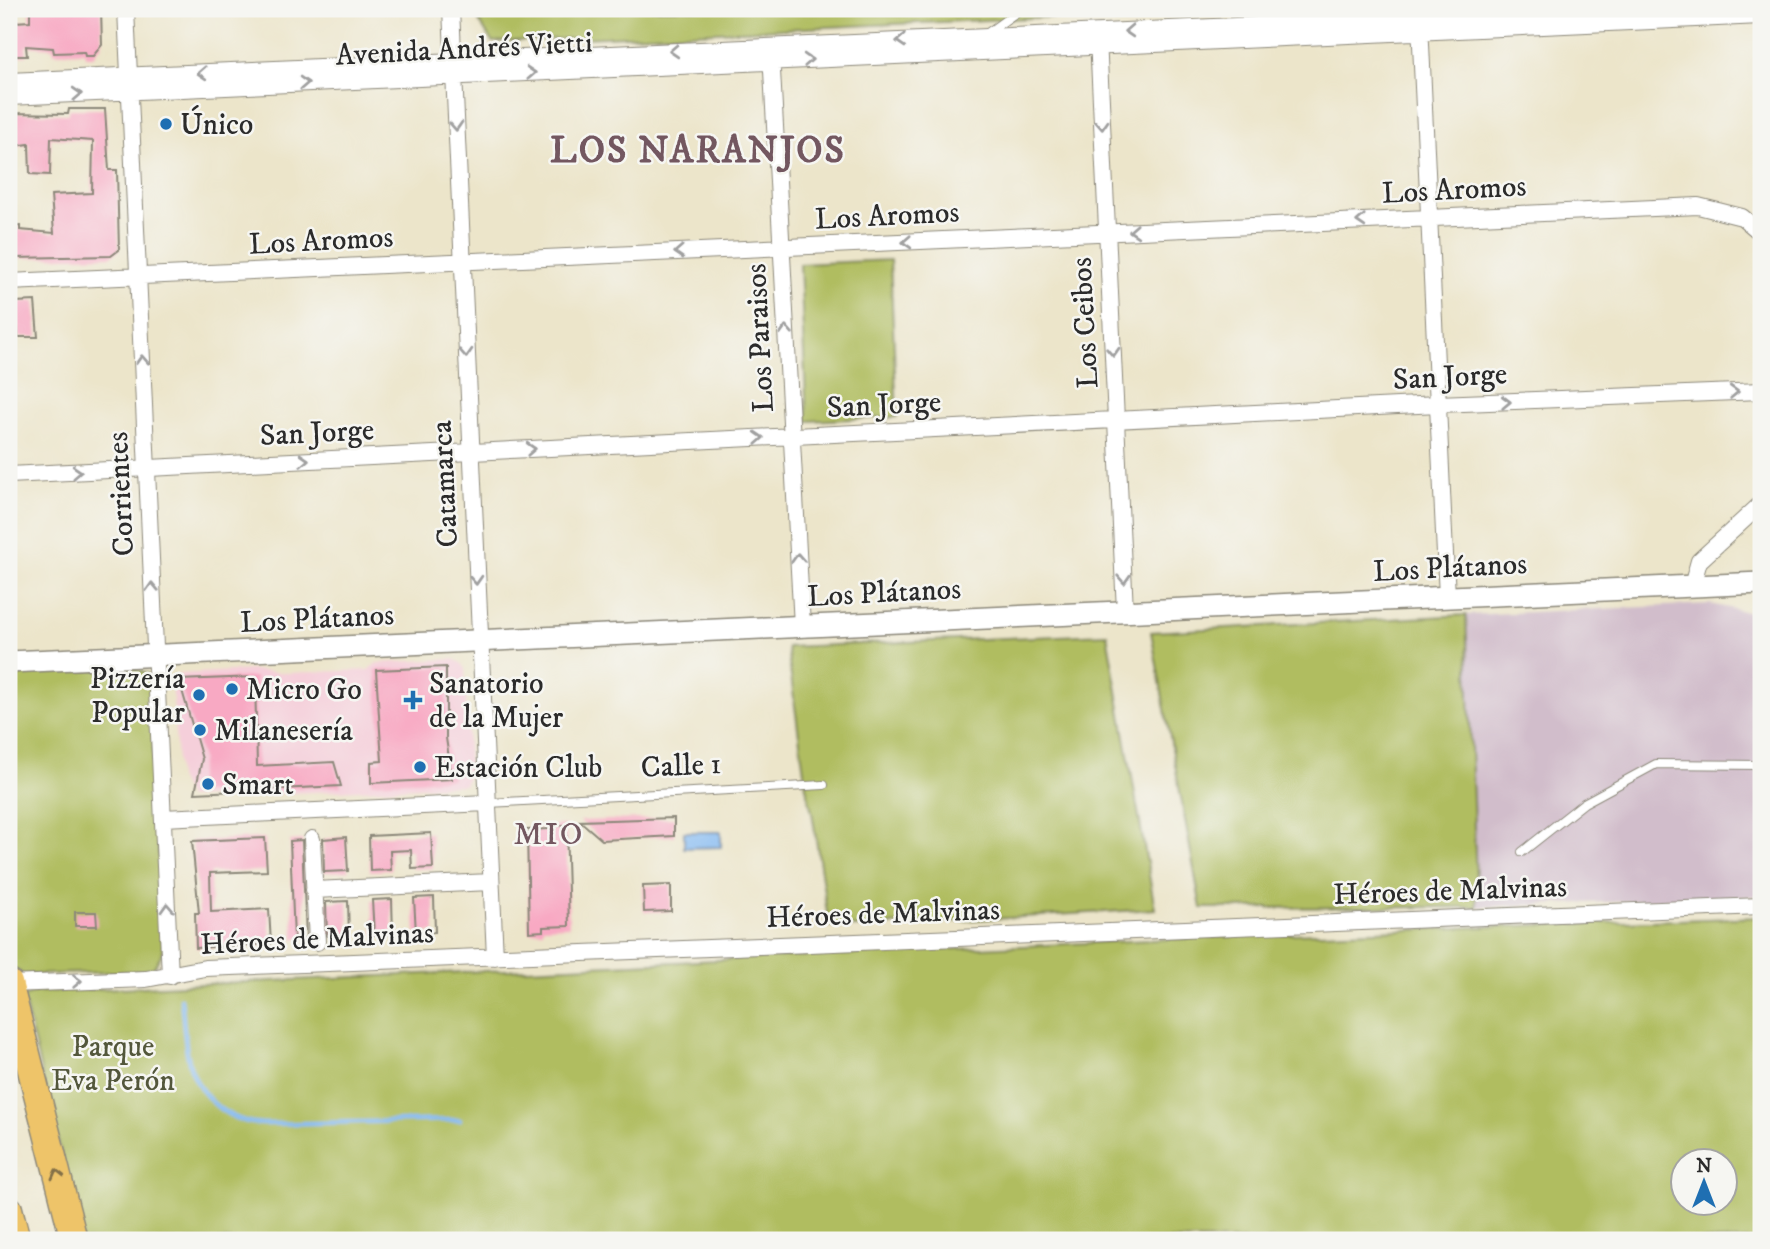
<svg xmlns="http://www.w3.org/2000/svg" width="1770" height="1249" viewBox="0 0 1770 1249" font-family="'IM FELL DW Pica',serif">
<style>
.built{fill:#f5cfda}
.industrial{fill:#d1bdcb}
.green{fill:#b0bd60;stroke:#6e7446;stroke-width:2;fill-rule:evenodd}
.water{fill:#83b9f2;stroke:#57728e;stroke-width:2}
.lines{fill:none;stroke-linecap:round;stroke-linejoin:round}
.stream{stroke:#83b9f2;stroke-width:4.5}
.building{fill:#f8a9c3}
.service-casing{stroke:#8c887a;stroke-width:10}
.minor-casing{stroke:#8c887a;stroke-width:18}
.tertiary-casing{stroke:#8c887a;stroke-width:24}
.primary-casing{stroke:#8c887a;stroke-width:29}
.service{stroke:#fff;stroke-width:8}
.minor{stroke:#fff;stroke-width:16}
.tertiary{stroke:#fff;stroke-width:21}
.primary{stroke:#eec469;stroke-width:26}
.oneway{stroke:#a0a0a0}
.oneway2{stroke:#837047}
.poi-dot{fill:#1f6fb2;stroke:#f6f6f2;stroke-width:2.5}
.labels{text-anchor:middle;stroke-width:5;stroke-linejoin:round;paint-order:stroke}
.street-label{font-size:30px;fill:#2b2b2b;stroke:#f6f6f2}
.poi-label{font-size:30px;fill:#2b2b2b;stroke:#f6f6f2;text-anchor:start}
.park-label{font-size:30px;fill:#53573b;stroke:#f6f6f2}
.neighbourhood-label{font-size:32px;letter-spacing:2px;fill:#735760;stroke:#f6f6f2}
.district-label{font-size:37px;font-weight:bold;letter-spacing:2px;fill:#735760;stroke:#f6f6f2}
</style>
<rect width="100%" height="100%" fill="#f6f6f2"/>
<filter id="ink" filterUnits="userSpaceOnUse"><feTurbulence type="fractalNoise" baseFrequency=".0143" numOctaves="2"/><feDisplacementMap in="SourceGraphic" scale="14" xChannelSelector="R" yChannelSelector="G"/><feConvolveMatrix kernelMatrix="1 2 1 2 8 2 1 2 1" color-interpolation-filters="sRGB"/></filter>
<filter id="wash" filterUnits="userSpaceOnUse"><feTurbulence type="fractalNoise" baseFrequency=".00686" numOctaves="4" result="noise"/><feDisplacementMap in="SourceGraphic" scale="28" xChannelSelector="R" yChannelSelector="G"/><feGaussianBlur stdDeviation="1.57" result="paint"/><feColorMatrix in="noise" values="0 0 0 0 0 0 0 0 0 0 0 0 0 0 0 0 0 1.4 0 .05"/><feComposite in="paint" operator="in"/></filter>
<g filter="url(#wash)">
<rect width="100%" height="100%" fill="#ece5ca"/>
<path class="built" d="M 453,659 L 461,663 L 465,669 L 469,775 L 464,785 L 188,798 L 178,778 L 172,681 L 178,674 L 252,670 L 288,673 L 368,670 L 377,663 Z"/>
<path class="industrial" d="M 1710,604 L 1747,612 L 1761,612 L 1761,896 L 1477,907 L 1466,615 Z"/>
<path class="green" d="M 476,9 L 1234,9 L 492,42 L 476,16 Z
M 890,260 L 897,417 L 807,421 L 800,264 Z
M 1466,615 L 1477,907 L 1201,908 L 1151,632 Z
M 1107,634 L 1155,909 L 858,927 L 829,926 L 812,812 L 806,787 L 787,647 Z
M 131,668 L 147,673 L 150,680 L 163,952 L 154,967 L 148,971 L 24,975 L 10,966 L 9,962 L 9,674 Z
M 1761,917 L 1761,1240 L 82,1240 L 23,997 L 35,992 L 1236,936 ZM 1682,1162 L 1724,1162 L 1724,1204 L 1682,1204 Z"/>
<path class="water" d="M 684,832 L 721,832 L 721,847 L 684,848 Z"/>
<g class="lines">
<path class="stream" d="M 181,999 C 184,1021 184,1048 191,1069 C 203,1101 230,1123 264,1124 L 460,1120"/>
</g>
<g id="blocks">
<path class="building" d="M 30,9 L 101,9 L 102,45 L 93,56 L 85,56 L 84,52 L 54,53 L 53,48 L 26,46 L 27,56 L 9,56 L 9,35 L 15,35 L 15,22 L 30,21 Z
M 69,109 L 105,109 L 109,170 L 117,170 L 119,250 L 111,256 L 15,258 L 15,253 L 9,253 L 9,227 L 20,226 L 20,230 L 54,233 L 51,195 L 92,193 L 93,141 L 51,138 L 50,175 L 30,174 L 29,144 L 9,147 L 9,113 L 68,114 Z
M 35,301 L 38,337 L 18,337 L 15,302 Z
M 446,667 L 446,738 L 452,779 L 371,783 L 371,762 L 382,761 L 376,670 Z
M 255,677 L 257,766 L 334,762 L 341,786 L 195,793 L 202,759 L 179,680 Z
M 674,818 L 674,836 L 602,840 L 580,821 Z
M 566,825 L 569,926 L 543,927 L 543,931 L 529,932 L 527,830 L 548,829 L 548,826 Z
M 431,833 L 433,868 L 412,869 L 411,850 L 390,851 L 391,870 L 370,871 L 369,836 Z
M 346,837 L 348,871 L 324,872 L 323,839 Z
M 265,838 L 267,871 L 210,873 L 211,912 L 269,909 L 271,944 L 196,948 L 195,913 L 199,913 L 192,841 Z
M 302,840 L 306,938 L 294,939 L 290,841 Z
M 671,885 L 671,911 L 644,912 L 643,886 Z
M 434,897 L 435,932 L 416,933 L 414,898 Z
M 392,899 L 393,934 L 374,935 L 372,900 Z
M 348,901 L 349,936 L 327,936 L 326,902 Z
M 75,912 L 96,912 L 97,926 L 75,926 Z"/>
</g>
</g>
<g filter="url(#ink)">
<use href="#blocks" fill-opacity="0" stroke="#8c887a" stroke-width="2"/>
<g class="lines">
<g class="service-casing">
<path id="service" d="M 986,34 L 1021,9
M 488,803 L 824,785
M 1522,852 L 1584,803 L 1656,764 L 1761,765"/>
</g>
<g class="minor-casing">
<path id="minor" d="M 126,9 L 170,976
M 451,9 L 495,957
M 1420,23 L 1447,597
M 1098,38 L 1125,611
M 771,52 L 802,626
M 9,81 L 1613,9
M 9,97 L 1761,16
M 9,282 L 1698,206 L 1742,217 L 1761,233
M 9,475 L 1438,404 L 1761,391
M 1692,586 L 1699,561 L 1761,504
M 163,818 L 487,803
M 312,839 L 317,942
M 314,890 L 491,882
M 9,984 L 146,979 L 205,968 L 1761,906"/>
</g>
<g class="tertiary-casing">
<path id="tertiary" d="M 9,662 L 1761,583"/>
</g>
<g class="primary-casing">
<path id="primary" d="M 9,983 L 74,1240
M 9,1209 L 17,1240"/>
</g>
<use href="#service" class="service"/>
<use href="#minor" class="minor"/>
<use href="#tertiary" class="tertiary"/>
<use href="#primary" class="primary"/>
</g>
<defs><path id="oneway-chevron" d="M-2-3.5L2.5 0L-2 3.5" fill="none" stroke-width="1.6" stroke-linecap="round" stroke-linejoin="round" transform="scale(1.75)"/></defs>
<g class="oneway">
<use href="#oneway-chevron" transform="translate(1129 31) rotate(177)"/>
<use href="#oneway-chevron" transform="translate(901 41) rotate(177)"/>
<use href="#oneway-chevron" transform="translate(674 51) rotate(177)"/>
<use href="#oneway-chevron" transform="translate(808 60) rotate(-3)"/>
<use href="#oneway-chevron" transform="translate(202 73) rotate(177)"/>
<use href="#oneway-chevron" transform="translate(531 73) rotate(-3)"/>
<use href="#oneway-chevron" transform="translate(304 83) rotate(-3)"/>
<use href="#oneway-chevron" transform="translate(77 94) rotate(-3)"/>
<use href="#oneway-chevron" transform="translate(1102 125) rotate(87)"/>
<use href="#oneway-chevron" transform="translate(456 126) rotate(87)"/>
<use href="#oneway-chevron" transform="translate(1361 221) rotate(177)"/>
<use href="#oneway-chevron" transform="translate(1134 231) rotate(177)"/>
<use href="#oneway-chevron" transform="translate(907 242) rotate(177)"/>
<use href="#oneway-chevron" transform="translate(679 252) rotate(177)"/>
<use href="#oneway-chevron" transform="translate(786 330) rotate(-93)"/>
<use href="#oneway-chevron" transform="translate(1113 352) rotate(87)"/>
<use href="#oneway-chevron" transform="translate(466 353) rotate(87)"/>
<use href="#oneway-chevron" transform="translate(142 360) rotate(-93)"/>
<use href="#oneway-chevron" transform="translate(1734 392) rotate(-2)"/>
<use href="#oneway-chevron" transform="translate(1506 402) rotate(-2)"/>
<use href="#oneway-chevron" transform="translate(759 438) rotate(-3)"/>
<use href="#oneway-chevron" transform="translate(531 449) rotate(-3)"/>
<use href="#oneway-chevron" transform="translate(304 460) rotate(-3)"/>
<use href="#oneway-chevron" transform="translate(77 472) rotate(-3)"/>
<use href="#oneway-chevron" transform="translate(798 558) rotate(-93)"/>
<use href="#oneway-chevron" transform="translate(1124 579) rotate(87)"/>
<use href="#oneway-chevron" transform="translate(476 580) rotate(87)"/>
<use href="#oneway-chevron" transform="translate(152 587) rotate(-92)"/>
<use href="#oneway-chevron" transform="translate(167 908) rotate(-93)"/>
<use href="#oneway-chevron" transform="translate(77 981) rotate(-2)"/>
</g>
<use class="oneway2" href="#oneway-chevron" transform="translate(57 1174) rotate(-104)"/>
</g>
<g class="poi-dot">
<circle cx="166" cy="124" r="7"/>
<circle cx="232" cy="689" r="7"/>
<circle cx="199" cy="695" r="7"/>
<path d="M409.5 689.5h7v7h7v7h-7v7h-7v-7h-7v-7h7z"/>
<circle cx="200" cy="730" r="7"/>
<circle cx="420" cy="767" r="7"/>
<circle cx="208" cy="784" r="7"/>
</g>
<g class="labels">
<g class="street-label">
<text transform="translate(464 48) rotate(-3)" y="10">Avenida Andrés Vietti</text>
<text transform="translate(1454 189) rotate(-3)" y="10">Los Aromos</text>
<text transform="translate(887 215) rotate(-3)" y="10">Los Aromos</text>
<text transform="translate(321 240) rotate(-3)" y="10">Los Aromos</text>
<text transform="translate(1084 323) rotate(-93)" y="10">Los Ceibos</text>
<text transform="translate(759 338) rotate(-93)" y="10">Los Paraisos</text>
<text transform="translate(1450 376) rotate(-3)" y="10">San Jorge</text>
<text transform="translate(884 404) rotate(-3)" y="10">San Jorge</text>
<text transform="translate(317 432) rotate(-3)" y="10">San Jorge</text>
<text transform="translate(444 484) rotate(-93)" y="10">Catamarca</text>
<text transform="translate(120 494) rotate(-93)" y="10">Corrientes</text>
<text transform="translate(1450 567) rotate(-3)" y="10">Los Plátanos</text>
<text transform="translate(884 592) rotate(-3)" y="10">Los Plátanos</text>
<text transform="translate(317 618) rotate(-3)" y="10">Los Plátanos</text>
<text transform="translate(681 765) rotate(-3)" y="10">Calle 1</text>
<text transform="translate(1450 890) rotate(-2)" y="10">Héroes de Malvinas</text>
<text transform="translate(883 913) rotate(-2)" y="10">Héroes de Malvinas</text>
<text transform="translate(317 938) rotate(-3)" y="10">Héroes de Malvinas</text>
</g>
<g class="poi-label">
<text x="180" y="134">Único</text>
<text x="185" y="688" text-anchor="end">Pizzería<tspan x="185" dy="34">Popular</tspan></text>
<text x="429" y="693">Sanatorio<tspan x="429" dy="34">de la Mujer</tspan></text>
<text x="246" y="699">Micro Go</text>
<text x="214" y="740">Milanesería</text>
<text x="434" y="777">Estación Club</text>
<text x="222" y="794">Smart</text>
</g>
<g class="park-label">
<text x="113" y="1056">Parque<tspan x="113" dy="34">Eva Perón</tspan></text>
</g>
<g class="neighbourhood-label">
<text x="549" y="844">MIO</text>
</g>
<g class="district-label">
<text x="698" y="162">LOS NARANJOS</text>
</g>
</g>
<rect width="1770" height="1249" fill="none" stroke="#f6f6f2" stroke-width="35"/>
<g transform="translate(1704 1182)"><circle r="33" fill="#f6f6f2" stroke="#a5a5a2" stroke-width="2"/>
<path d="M0-5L12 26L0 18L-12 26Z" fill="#1f6fb2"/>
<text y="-10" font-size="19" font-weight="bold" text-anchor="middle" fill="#2b2b2b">N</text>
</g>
</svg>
